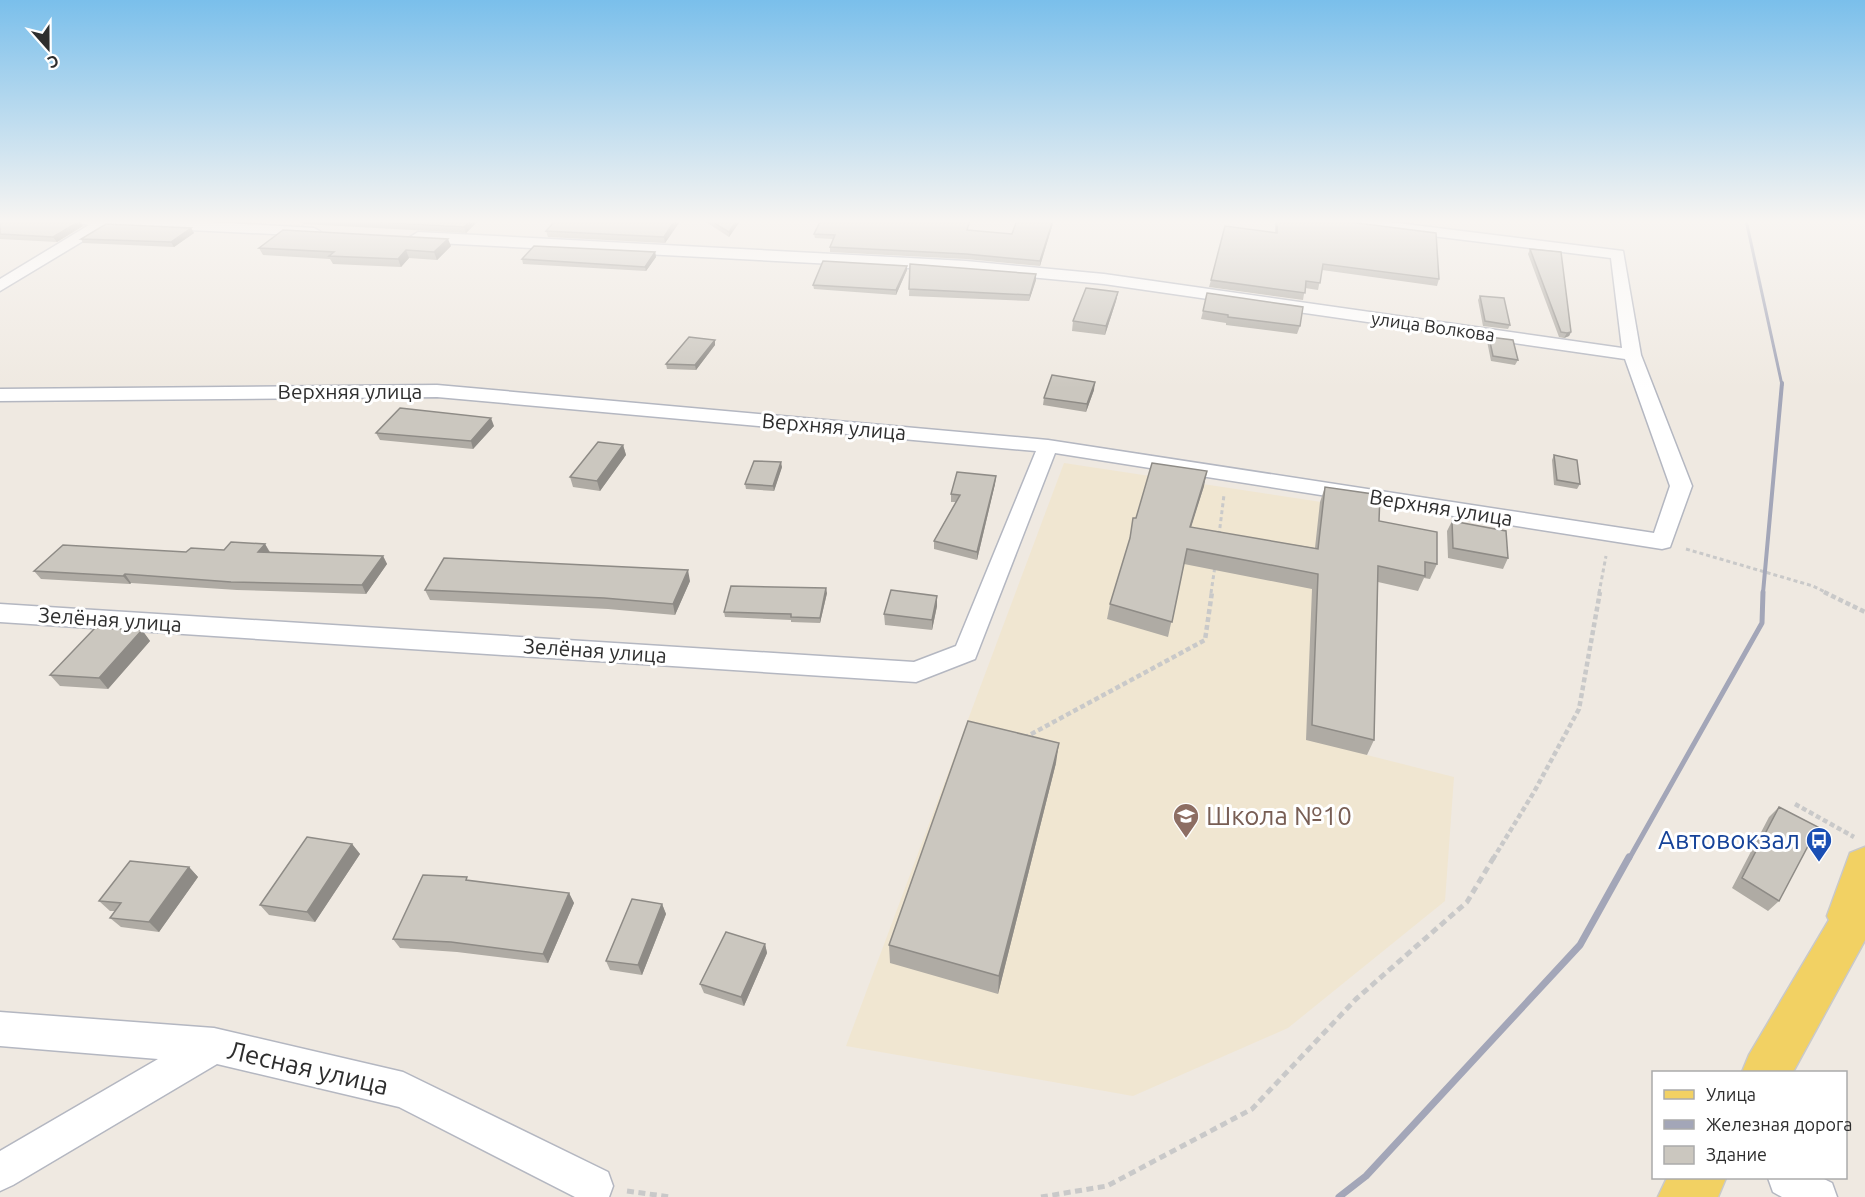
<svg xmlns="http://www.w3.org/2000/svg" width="1865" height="1197" viewBox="0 0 1865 1197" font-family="Ubuntu,sans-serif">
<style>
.education{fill:#f0e6d1}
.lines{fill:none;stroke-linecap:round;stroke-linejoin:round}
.street-casing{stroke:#b4b7c1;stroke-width:3}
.primary-casing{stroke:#c9c9c9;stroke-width:3}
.path-far2{stroke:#c9c9c9;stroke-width:3;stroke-dasharray:4 3;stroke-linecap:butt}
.path-far1{stroke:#c9c9c9;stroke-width:4.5;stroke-dasharray:5 3;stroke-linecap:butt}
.path{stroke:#c9c9c9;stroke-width:5;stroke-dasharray:7 4.5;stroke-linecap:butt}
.street{fill:#fff;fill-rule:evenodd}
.primary{fill:#f2d163;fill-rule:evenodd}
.rail-far3{stroke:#a3a6b8;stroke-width:3}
.rail-far2{stroke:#a3a6b8;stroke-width:4}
.rail-far1{stroke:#a3a6b8;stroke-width:5}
.rail{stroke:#a3a6b8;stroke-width:7}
.wall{fill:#afaba4}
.shaded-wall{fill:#8e8b86}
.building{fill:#cbc7bf;stroke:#8e8b86;stroke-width:1.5}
.labels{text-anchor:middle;stroke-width:6;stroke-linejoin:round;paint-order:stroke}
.far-street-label{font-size:18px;fill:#2e2e2e;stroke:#fff}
.street-label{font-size:21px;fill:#2e2e2e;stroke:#fff}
.near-education-label{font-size:26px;fill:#785e54;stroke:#fff;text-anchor:start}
.near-transit-label{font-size:26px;fill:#164399;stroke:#fff;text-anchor:end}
.near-street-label{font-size:26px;fill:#2e2e2e;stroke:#fff}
</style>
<rect width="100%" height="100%" fill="#efe9e1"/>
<path class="education" d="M 1064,463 L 1374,510 L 1367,755 L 1454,777 L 1445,901 L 1288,1028 L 1133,1096 L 846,1046 Z"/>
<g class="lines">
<g class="street-casing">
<path id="street" d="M 77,220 L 174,220 L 314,228 L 321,232 L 314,236 L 108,226 L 0,291 L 0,279 L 89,225 L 79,223 Z
M 1327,220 L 1373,220 L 1623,251 L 1641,355 L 1692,486 L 1670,547 L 1662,549 L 1055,453 L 975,659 L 916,682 L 0,622 L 0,604 L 914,662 L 956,646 L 1036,451 L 437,397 L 0,401 L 0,389 L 437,385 L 1048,440 L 1654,533 L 1670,486 L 1625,359 L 1104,284 L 966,271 L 418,242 L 410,237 L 418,232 L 966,261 L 1104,274 L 1622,348 L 1611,258 L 1334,224 Z
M 0,1012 L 214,1028 L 403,1072 L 608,1172 L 613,1186 L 609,1197 L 575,1197 L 399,1107 L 217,1064 L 13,1185 L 0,1191 L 0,1151 L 158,1059 L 0,1046 Z
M 1768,1178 L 1822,1178 L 1832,1183 L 1837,1197 L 1782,1197 L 1773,1192 Z"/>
</g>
<g class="primary-casing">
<path id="primary" d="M 1865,847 L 1865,940 L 1793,1072 L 1742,1072 L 1749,1055 L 1829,920 L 1827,916 L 1850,853 Z
M 1667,1178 L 1726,1178 L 1718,1197 L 1658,1197 Z"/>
</g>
<path class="path-far2" d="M 1219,535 L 1224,495
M 1686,549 L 1813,586 L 1827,593
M 1211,593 L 1215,566
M 1599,593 L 1606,556"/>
<path class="path-far1" d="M 1824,592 L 1865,612
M 1024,738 L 1205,640 L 1212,592
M 1795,804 L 1854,837
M 1493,859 L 1534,792 L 1579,709 L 1600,592"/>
<path class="path" d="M 627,1191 L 671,1197
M 1041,1197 L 1107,1186 L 1252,1109 L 1356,999 L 1467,902 L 1494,857"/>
<use href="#street" class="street"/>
<use href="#primary" class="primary"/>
<path class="rail-far3" d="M 1746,220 L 1782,385"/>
<path class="rail-far2" d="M 1763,593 L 1782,383"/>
<path class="rail-far1" d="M 1629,859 L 1762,623 L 1763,592"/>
<path class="rail" d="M 1339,1197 L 1366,1176 L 1580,945 L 1629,857"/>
</g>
<path class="wall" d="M 0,220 L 83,226 L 57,242 L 0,239 Z
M 302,220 L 479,220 L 466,233 L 303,224 Z
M 681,220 L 665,243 L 548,237 L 546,231 Z
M 703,220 L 741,220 L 729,237 Z
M 1054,220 L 1040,266 L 966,259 L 830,252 L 830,247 L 833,239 L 815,238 L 814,234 L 968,230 L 1012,234 Z
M 1275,220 L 1333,220 L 1439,279 L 1437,286 L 1322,270 L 1318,290 L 1305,288 L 1303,300 L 1209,287 L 1211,280 L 1275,233 Z
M 191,228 L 194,233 L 174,247 L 83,243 L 81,239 Z
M 451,246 L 437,260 L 409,258 L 401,267 L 333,264 L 330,259 L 263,255 L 259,248 Z
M 1530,249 L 1571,332 L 1569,336 L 1564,338 L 1559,337 L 1528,254 Z
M 655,252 L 656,257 L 646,271 L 523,264 L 522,259 Z
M 910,264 L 1036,274 L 1036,280 L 1029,301 L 909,296 Z
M 907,270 L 896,295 L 814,289 L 813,285 Z
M 1118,292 L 1116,301 L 1105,335 L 1072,331 L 1073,321 Z
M 1480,296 L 1510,325 L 1508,329 L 1483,326 L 1478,300 Z
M 1203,311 L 1300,326 L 1297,334 L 1226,325 L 1226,323 L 1201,319 Z
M 1489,337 L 1518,360 L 1515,365 L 1491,361 L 1487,341 Z
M 715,340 L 715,345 L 696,370 L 667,369 L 666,364 Z
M 1094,390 L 1086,412 L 1043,405 L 1044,398 Z
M 494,426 L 473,449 L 380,440 L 376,433 Z
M 623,445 L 626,455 L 600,491 L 573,487 L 570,477 Z
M 1554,455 L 1580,484 L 1577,489 L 1554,485 L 1552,460 Z
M 782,467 L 774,491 L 746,489 L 745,484 Z
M 996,476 L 995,484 L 977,560 L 934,549 L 934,541 L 956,502 L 951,502 L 951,494 Z
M 1204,486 L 1191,528 L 1315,548 L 1320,502 L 1325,487 L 1379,521 L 1437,564 L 1430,579 L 1424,578 L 1418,591 L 1378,582 L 1374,740 L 1367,755 L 1306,740 L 1312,589 L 1184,564 L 1168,637 L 1107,619 L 1110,604 L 1136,518 Z
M 1452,521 L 1508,558 L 1503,569 L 1448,558 L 1447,531 Z
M 265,544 L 270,552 L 383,556 L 387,564 L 366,594 L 237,590 L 131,583 L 130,584 L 41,579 L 34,571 L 186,552 L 224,550 Z
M 690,581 L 675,615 L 608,609 L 430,600 L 425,590 Z
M 827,593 L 820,623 L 791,622 L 791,620 L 725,617 L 724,612 Z
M 937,596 L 937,606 L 932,630 L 885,625 L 884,614 Z
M 142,630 L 150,641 L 108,689 L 60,686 L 50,675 Z
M 1056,763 L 998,994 L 890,963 L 889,945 Z
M 1779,807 L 1779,901 L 1768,911 L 1732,888 L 1769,817 Z
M 352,844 L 360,854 L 315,922 L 269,915 L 260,905 Z
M 189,867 L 198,877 L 159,932 L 121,927 L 110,918 L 115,911 L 110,911 L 99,901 Z
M 470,881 L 569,893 L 574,903 L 548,963 L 457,952 L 400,948 L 393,939 Z
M 662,904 L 666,914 L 642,975 L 610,970 L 606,961 Z
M 765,944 L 767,953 L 744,1006 L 704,993 L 700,984 Z"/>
<path class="shaded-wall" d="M 471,220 L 479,220 L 466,233 L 464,227 Z
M 675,220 L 681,220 L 665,243 L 664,237 Z
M 737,220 L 741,220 L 729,237 L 729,232 Z
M 1053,220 L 1054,220 L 1040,266 L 1040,261 Z
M 80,221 L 83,226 L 57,242 L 53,237 Z
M 191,228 L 194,233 L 174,247 L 171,242 Z
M 448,239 L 451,246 L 437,260 L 434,252 Z
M 406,250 L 409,258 L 401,267 L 398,259 Z
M 655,252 L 656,257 L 646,271 L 645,267 Z
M 907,266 L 907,270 L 896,295 L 896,290 Z
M 1036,274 L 1036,280 L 1029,301 L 1030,295 Z
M 1118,292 L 1116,301 L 1105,335 L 1106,326 Z
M 1571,332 L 1569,336 L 1564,338 L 1567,333 Z
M 715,340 L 715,345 L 696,370 L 695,365 Z
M 1095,382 L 1094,390 L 1086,412 L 1087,404 Z
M 491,418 L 494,426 L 473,449 L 471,441 Z
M 623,445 L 626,455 L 600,491 L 597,481 Z
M 781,462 L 782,467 L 774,491 L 773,486 Z
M 1207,471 L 1204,486 L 1186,542 L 1190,527 Z
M 996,476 L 995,484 L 977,560 L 977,552 Z
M 265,544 L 270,553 L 258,552 Z
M 383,556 L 387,564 L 366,594 L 362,585 Z
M 688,570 L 690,581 L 675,615 L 673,604 Z
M 125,574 L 131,583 L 130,584 L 123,576 Z
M 826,588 L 827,593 L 820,623 L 820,618 Z
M 937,596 L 937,606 L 932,630 L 932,620 Z
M 142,630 L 150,641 L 108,689 L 99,678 Z
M 1059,743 L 1056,763 L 998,994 L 999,976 Z
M 352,844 L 360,854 L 315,922 L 307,912 Z
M 189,867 L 198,877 L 159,932 L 149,922 Z
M 569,893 L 574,903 L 548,963 L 543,954 Z
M 662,904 L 666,914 L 642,975 L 638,965 Z
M 765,944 L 767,953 L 744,1006 L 741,997 Z"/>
<path class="building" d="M 0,220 L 78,220 L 80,221 L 53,237 L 0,234 Z
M 336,220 L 471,220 L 464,227 Z
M 556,220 L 675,220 L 664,237 L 546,231 Z
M 709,220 L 737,220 L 729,232 Z
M 821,220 L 970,220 L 967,230 L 1012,234 L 1017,220 L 1053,220 L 1040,261 L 966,254 L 830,247 L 835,235 L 814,234 Z
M 1277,220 L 1333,220 L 1436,233 L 1439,279 L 1323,264 L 1320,283 L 1306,281 L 1305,293 L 1211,280 L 1225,226 L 1277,233 Z
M 106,224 L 191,228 L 171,242 L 81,239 Z
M 283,230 L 448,239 L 434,252 L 406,250 L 398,259 L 329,256 L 334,252 L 259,248 Z
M 534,246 L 655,252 L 645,267 L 522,259 Z
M 1530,249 L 1561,252 L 1571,332 L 1567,333 L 1561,332 Z
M 823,261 L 907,266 L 896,290 L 813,285 Z
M 910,264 L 1036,274 L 1030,295 L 909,289 Z
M 1086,288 L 1118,292 L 1106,326 L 1073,321 Z
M 1207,293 L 1303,307 L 1300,326 L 1228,317 L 1228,315 L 1203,311 Z
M 1480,296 L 1504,298 L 1510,325 L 1485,321 Z
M 689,337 L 715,340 L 695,365 L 666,364 Z
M 1489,337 L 1513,340 L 1518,360 L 1493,356 Z
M 1052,375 L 1095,382 L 1087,404 L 1044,398 Z
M 400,408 L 491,418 L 471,441 L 376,433 Z
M 598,442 L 623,445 L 597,481 L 570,477 Z
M 1554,455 L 1577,460 L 1580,484 L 1557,480 Z
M 754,461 L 781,462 L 773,486 L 745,484 Z
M 1152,463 L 1207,471 L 1190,527 L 1318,549 L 1325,487 L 1380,495 L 1379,521 L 1437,532 L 1437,564 L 1425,562 L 1425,576 L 1378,566 L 1374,740 L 1312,725 L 1318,574 L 1187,549 L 1172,622 L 1110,604 L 1130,538 L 1133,518 L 1136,518 Z
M 957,472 L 996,476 L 977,552 L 934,541 L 960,495 L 951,494 Z
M 1452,521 L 1506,531 L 1508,558 L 1453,548 Z
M 231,542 L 265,544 L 258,552 L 383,556 L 362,585 L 231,582 L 125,574 L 123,576 L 34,571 L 63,545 L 186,552 L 191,548 L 224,550 Z
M 444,558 L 688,570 L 673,604 L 604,598 L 425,590 Z
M 731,586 L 826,588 L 820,618 L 791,617 L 791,614 L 724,612 Z
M 891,590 L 937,596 L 932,620 L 884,614 Z
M 95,628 L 142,630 L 99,678 L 50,675 Z
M 968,721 L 1059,743 L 999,976 L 889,945 Z
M 1779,807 L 1818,827 L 1779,901 L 1742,878 Z
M 307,837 L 352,844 L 307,912 L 260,905 Z
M 130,861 L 189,867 L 149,922 L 110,918 L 121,903 L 99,901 Z
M 423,875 L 467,877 L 466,880 L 569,893 L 543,954 L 451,942 L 393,939 Z
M 632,899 L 662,904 L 638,965 L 606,961 Z
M 726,932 L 765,944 L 741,997 L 700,984 Z"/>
<linearGradient id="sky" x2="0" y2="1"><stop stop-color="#7abfeb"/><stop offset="0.57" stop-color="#f8f5f2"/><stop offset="1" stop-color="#f8f5f2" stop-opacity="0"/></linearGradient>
<rect width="1865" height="388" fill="url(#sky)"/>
<defs>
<g id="school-pin" transform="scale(1.35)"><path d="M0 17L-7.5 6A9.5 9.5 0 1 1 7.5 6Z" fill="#8d6e63" stroke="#fff"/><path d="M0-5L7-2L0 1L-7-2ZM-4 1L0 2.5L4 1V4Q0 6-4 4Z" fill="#fff"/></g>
<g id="bus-pin" transform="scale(1.35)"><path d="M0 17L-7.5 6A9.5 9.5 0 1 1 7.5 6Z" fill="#1a4fb4" stroke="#fff"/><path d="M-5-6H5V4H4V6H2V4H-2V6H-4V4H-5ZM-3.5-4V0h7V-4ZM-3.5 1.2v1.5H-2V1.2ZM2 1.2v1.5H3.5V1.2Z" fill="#fff"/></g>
</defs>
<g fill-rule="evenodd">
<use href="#school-pin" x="1186" y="816"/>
<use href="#bus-pin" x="1819" y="840"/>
</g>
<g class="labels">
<g class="far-street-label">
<text transform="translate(1433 327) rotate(8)" y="6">улица Волкова</text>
</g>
<g class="street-label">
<text x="350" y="399">Верхняя улица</text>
<text transform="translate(834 427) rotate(5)" y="7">Верхняя улица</text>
<text transform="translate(1441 508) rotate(9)" y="7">Верхняя улица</text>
<text transform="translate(110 620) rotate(4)" y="7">Зелёная улица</text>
<text transform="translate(595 651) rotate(4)" y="7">Зелёная улица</text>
</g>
<g class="near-education-label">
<text x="1206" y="825">Школа №10</text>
</g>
<g class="near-transit-label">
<text x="1800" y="849">Автовокзал</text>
</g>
<g class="near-street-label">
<text transform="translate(308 1068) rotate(13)" y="9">Лесная улица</text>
</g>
</g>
<rect x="1652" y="1071" width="195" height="108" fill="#ffffff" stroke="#ababab" stroke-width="1.5"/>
<rect x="1664" y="1090" width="30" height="9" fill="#f2d163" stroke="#ababab" stroke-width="1.5"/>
<text x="1706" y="1101" font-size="18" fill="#2e2e2e">Улица</text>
<rect x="1664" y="1120" width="30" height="9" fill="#a3a6b8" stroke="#ababab" stroke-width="1.5"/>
<text x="1706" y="1131" font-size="18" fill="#2e2e2e">Железная дорога</text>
<rect x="1664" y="1146" width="30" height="18" fill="#cbc7bf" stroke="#ababab" stroke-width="1.5"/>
<text x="1706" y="1161" font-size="18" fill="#2e2e2e">Здание</text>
<g transform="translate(48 48) rotate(159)" stroke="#ffffff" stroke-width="4.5" paint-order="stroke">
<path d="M0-4.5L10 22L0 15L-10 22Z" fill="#2e2e2e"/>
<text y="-9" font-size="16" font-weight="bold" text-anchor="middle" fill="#2e2e2e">С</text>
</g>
</svg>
